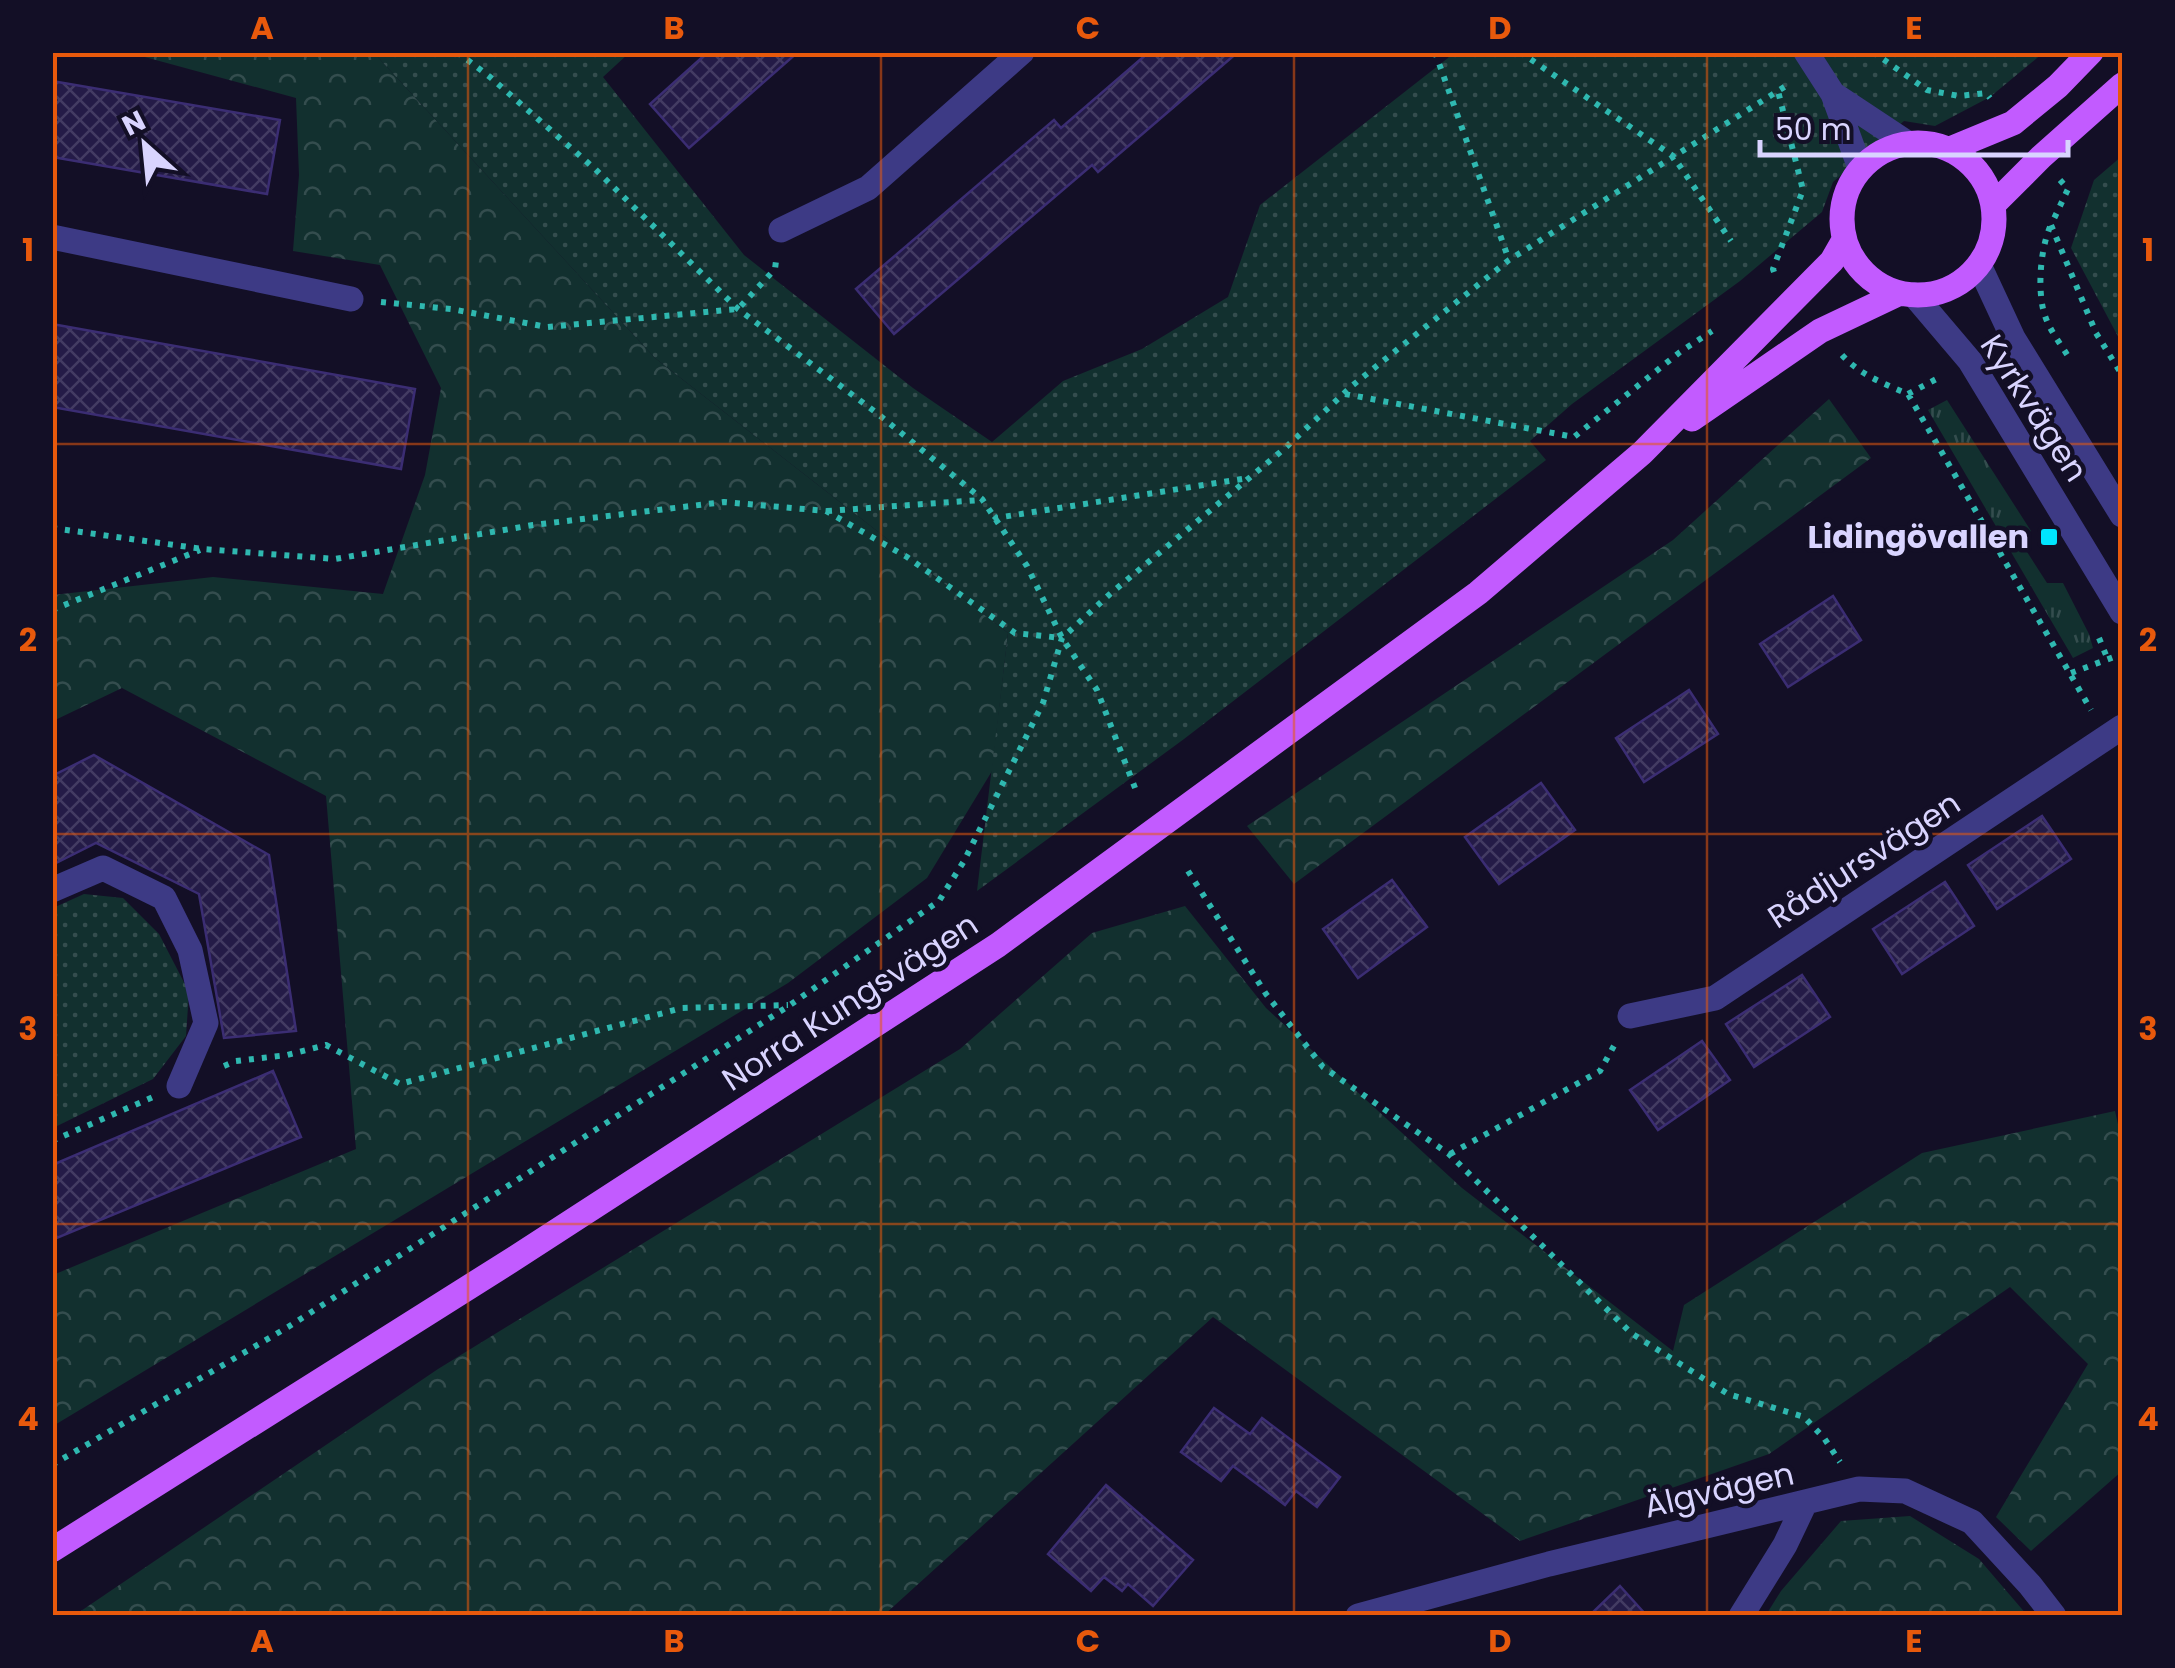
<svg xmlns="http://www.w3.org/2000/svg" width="2175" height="1668" viewBox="0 0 2175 1668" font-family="Poppins,sans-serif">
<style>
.grass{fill:url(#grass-tufts)}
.forest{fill:url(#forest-crowns)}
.park{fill:url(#park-dots)}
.building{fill:url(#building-cross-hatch);stroke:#3b2d73;stroke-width:2.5}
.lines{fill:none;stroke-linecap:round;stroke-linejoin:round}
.path{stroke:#2fb8b0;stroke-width:6;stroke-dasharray:5 8;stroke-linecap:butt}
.minor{stroke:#3d3a85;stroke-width:25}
.major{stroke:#c25bff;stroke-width:25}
.grid{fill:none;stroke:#e8590c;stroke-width:2.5;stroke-opacity:0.55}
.poi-dot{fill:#00e5ff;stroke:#130f26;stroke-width:4}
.labels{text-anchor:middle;stroke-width:9;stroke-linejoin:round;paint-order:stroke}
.street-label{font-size:32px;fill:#d9d4ff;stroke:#130f26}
.poi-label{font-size:32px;font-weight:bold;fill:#d9d4ff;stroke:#130f26;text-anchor:end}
.neatline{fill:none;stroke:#e8590c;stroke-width:4}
.grid-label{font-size:32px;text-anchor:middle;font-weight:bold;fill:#e8590c}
</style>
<defs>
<pattern id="grass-tufts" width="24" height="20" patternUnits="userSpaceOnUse" patternTransform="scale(2.5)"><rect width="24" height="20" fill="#12302f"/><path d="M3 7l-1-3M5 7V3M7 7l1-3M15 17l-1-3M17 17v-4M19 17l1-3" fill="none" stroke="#344d4e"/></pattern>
<pattern id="forest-crowns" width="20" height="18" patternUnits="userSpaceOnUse" patternTransform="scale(2.5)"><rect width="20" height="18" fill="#12302f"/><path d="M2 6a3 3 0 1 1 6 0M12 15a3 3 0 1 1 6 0" fill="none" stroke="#344d4e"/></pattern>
<pattern id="park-dots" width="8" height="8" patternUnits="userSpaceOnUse" patternTransform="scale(2.5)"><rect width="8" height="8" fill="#12302f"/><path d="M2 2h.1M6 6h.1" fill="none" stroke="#344d4e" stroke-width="1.8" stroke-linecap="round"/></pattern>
<pattern id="building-cross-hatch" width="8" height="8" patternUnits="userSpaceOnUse" patternTransform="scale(2.5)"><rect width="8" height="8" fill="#241b47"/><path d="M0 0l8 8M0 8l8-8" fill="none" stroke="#433b63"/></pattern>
</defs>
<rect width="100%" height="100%" fill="#130f26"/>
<path class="grass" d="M 1947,400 L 2031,531 L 2018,538 L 2047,583 L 2063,583 L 2089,634 L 2093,648 L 2073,658 L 1928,410 Z"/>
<path class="forest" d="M 130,53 L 374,53 L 655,358 L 1008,633 L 992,771 L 927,878 L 788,983 L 53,1426 L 53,1275 L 356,1149 L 326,796 L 122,688 L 53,721 L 53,595 L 213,577 L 383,594 L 425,475 L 441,388 L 380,265 L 293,251 L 299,175 L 296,98 Z
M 1829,399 L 1871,458 L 1294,884 L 1247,826 L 1673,540 Z
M 1185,906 L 1266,1008 L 1462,1188 L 1673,1351 L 1684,1305 L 1922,1153 L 2115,1111 L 2122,1142 L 2122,1471 L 2031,1551 L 1996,1517 L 2088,1364 L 2010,1287 L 1769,1454 L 1520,1541 L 1213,1317 L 884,1615 L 75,1615 L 438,1369 L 960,1049 L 1092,933 Z
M 1910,1516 L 1979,1559 L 2027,1615 L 1766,1615 L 1781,1591 L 1841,1521 Z"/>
<path class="park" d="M 374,53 L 629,53 L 603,77 L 744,255 L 913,388 L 992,442 L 1063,381 L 1142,349 L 1228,297 L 1260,205 L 1448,58 L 1451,53 L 2043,53 L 1990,97 L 1935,126 L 1904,121 L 1833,182 L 1822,212 L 1740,281 L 1572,404 L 1530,441 L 1546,460 L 1184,739 L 977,891 L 1008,633 L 655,358 Z
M 2122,156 L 2122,344 L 2071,248 L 2094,180 Z
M 84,894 L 123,898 L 159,934 L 189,992 L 186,1036 L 153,1079 L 53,1128 L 53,908 Z"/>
<path class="building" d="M 708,52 L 798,52 L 689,148 L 650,104 Z
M 1149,52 L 1238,52 L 1098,172 L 1092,165 L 894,334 L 856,289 L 1054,120 L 1061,128 Z
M 52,81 L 280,120 L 267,194 L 52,157 Z
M 52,324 L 415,389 L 401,469 L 52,407 Z
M 1833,596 L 1861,640 L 1788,687 L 1760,644 Z
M 1689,690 L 1718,734 L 1644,782 L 1616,738 Z
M 94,755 L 269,855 L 296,1031 L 224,1038 L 199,894 L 96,843 L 52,865 L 52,776 Z
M 1541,783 L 1575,830 L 1499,884 L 1465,837 Z
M 2042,816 L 2071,859 L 1997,909 L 1968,865 Z
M 1392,880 L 1427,927 L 1358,978 L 1323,929 Z
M 1945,882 L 1974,926 L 1902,974 L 1873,929 Z
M 1802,975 L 1830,1017 L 1754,1067 L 1726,1024 Z
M 1702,1041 L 1730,1080 L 1658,1130 L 1630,1090 Z
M 273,1071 L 301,1137 L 52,1240 L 52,1165 Z
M 1214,1408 L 1250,1434 L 1262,1418 L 1340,1477 L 1317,1507 L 1296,1491 L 1285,1505 L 1233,1466 L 1221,1481 L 1181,1452 Z
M 1106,1485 L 1193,1560 L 1153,1606 L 1128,1584 L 1122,1591 L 1104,1577 L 1091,1591 L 1048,1554 Z
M 1620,1586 L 1647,1616 L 1589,1616 Z"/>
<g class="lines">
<path class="path" d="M 457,52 L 490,77 L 595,169 L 738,309 L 878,414 L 982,499 L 1027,566 L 1062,638 L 1097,690 L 1137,793
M 1435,52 L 1509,260
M 1520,52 L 1673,156 L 1731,241
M 1873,52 L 1927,90 L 1959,96 L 1986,93 L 1990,98
M 2060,180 L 2068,189 L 2051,225 L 2096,333 L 2122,375
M 2050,227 C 2040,250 2036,297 2047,321 C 2052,333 2061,345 2068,356
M 1774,272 L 1773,269 L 1803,190 L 1778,91
M 381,302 L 451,309 L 547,327 L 738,309 L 775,269 L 776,261
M 1842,355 C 1860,375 1885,384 1908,394 L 2091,710
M 1345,394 L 1574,437 L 1680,352 L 1712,331
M 1908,394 L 1942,376
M 827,511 L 980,500
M 994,516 L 996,518 L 1248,478
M 52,528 L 203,549 L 335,559 L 533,525 L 724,502 L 826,511 L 907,557 L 1015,633 L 1062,638
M 52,610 L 200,550
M 2099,638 L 2108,660
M 2071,673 L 2122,654
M 1188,871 L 1266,994 L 1323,1067 L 1449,1154 L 1631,1333 L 1728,1394 L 1804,1417 L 1824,1438 L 1840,1462
M 224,1066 L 236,1061 L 287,1055 L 326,1045 L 400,1084 L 682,1008 L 788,1005
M 52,1141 L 153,1097
M 1450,1154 L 1600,1071 L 1615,1044
M 52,1465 L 288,1327 L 790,1005 L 939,901 L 964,861 L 1043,703 L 1062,638 L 1110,594 L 1284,449 L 1353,385 L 1509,260 L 1789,84"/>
<path class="minor" d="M 1806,52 L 1833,94 L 1860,168
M 1833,94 L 1907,143
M 781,230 L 868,188 L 1022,52
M 52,237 L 351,299
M 1979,265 L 2013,338 L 2122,515
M 1914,295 L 1970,361 L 2122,612
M 52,890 L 103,868 L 164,898 L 190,950 L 206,1023 L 179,1086
M 1630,1016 L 1715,998 L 2122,727
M 1358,1616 L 1549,1564 L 1859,1489 L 1905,1491 L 1972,1522 L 2030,1585 L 2054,1616
M 1741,1616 L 1785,1545 L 1805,1503"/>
<path class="major" d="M1842 219a76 76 0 1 1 152 0a76 76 0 1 1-152 0Z
M 1950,149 L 2013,123 L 2058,86 L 2091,52
M 1994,204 L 2041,157 L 2122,85
M 1692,419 L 1820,331 L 1900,293
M 52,1550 L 515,1258 L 998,945 L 1478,593 L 1642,453 L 1832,261 L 1844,240"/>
</g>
<path class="grid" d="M 468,52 L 468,1616M 881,52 L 881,1616M 1294,52 L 1294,1616M 1707,52 L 1707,1616M 52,444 L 2122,444M 52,834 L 2122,834M 52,1224 L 2122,1224"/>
<rect class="poi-dot" x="2039" y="527" width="20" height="20" rx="5"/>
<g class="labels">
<g class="street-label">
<text transform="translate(2034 408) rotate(57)" y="11">Kyrkvägen</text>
<text transform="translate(1864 860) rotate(-33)" y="11">Rådjursvägen</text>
<text transform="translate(850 1002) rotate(-33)" y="11">Norra Kungsvägen</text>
<text transform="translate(1719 1490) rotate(-13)" y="11">Älgvägen</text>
</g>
<g class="poi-label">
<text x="2029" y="548">Lidingövallen</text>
</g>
</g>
<rect width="2175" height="1668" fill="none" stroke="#130f26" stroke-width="110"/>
<g transform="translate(145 145) rotate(333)" stroke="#130f26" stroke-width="8" paint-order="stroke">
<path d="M0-8L18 38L0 25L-18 38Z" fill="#d9d4ff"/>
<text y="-15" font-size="28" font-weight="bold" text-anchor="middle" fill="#d9d4ff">N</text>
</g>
<path d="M1760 140v15h308v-15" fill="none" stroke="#d9d4ff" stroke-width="5"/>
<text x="1775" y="140" font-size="30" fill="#d9d4ff" stroke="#130f26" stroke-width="8" paint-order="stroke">50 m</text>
<rect x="55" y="55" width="2065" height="1558" class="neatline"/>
<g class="grid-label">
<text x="262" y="39">A</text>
<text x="674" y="39">B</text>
<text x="1088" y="39">C</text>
<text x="1500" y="39">D</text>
<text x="1914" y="39">E</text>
<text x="28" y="261">1</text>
<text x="2148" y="261">1</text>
<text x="28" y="651">2</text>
<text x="2148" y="651">2</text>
<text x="28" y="1040">3</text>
<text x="2148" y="1040">3</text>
<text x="28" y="1430">4</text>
<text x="2148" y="1430">4</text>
<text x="262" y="1652">A</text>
<text x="674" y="1652">B</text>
<text x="1088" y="1652">C</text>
<text x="1500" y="1652">D</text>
<text x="1914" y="1652">E</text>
</g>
</svg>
